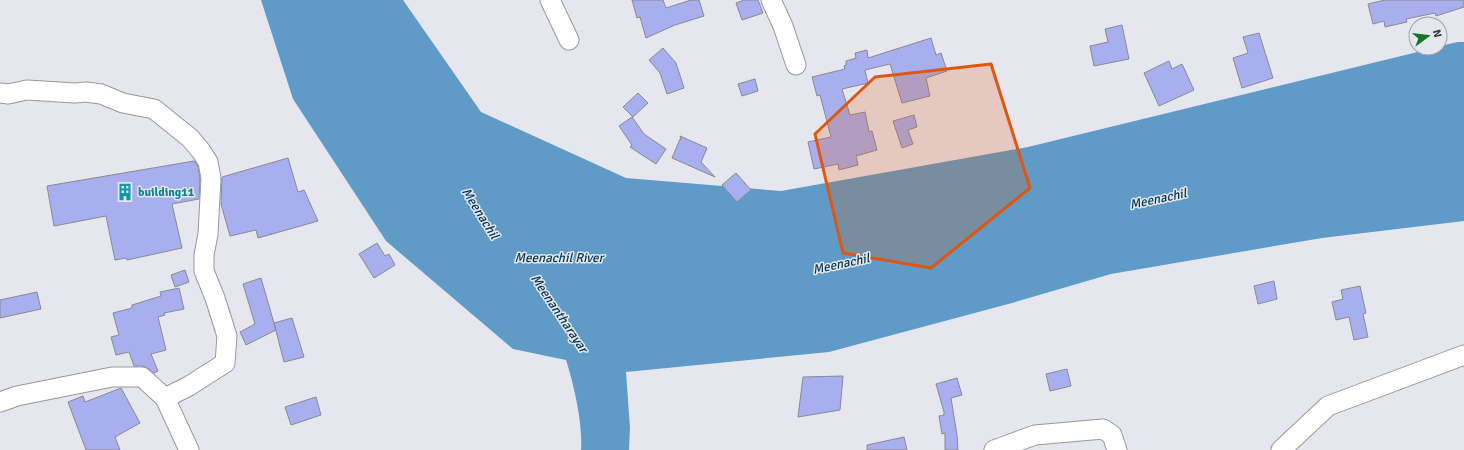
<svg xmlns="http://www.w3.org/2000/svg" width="1464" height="450" viewBox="0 0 1464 450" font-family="Signika,sans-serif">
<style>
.water{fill:#5f9bc6}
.building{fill:#a7afee;stroke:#888a90}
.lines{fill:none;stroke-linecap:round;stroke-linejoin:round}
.minor-casing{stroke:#97989e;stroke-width:21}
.minor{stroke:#fff;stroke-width:19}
.marked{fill:#df570e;fill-opacity:0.2;stroke:#df570e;stroke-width:3;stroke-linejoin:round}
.labels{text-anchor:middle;stroke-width:3;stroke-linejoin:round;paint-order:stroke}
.culture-label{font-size:12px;font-weight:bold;fill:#0d838f;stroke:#e6e7ee;text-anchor:start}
.water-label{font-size:13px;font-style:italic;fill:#023653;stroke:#e6e7ee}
</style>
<rect width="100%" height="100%" fill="#e6e7ee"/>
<path class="water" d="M 261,0 L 403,0 L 481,112 L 626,178 L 781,191 L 1028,147 L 1434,48 L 1440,48 L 1440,46 L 1458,42 L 1464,42 L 1464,221 L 1322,238 L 1111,274 L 1012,303 L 829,352 L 626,372 L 630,428 L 629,450 L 581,450 C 583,424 574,385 566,360 L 513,349 L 386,241 L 293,99 Z"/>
<path class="building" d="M 632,0 L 663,0 L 666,8 L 691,0 L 699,0 L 704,16 L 675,25 L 646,38 L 640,17 L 637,18 Z
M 744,0 L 758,0 L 763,13 L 742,20 L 736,3 Z
M 1385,0 L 1464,0 L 1464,7 L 1436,16 L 1435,13 L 1406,19 L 1407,22 L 1385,27 L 1384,21 L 1373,24 L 1368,4 Z
M 1122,25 L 1129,59 L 1094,66 L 1090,46 L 1108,42 L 1105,29 Z
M 1259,33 L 1273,78 L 1242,88 L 1233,58 L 1248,53 L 1243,37 Z
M 931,38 L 936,55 L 941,53 L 947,71 L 926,78 L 930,96 L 902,103 L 890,64 L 865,70 L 868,83 L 842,89 L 850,115 L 865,112 L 869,132 L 872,131 L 877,150 L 856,156 L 858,165 L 839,170 L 838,164 L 814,169 L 808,142 L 831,137 L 820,95 L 817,96 L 812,77 L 845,69 L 844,66 L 846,65 L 846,61 L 856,58 L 855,53 L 867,50 L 868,58 Z
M 663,48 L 676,63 L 684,88 L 667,94 L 660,73 L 649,60 Z
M 1169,61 L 1172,69 L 1182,64 L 1194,90 L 1159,106 L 1144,73 Z
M 755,79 L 758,91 L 742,96 L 738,84 Z
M 638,93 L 648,103 L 633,117 L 623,107 Z
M 914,115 L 917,127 L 908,130 L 913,144 L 902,148 L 893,121 Z
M 632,117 L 644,134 L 666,149 L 656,164 L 630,147 L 632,145 L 619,126 Z
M 680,136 L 707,148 L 701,162 L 715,177 L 672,158 L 680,139 L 681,140 Z
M 288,158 L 298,192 L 304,190 L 318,221 L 258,238 L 256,230 L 230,236 L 221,204 L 222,177 Z
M 194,161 L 198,166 L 200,179 L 199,199 L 172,204 L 182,248 L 127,260 L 126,258 L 115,260 L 106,216 L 54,226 L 47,186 Z
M 736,173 L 751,190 L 737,202 L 722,185 Z
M 377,243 L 385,256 L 389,254 L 395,265 L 374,278 L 359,254 Z
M 185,270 L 189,282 L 175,287 L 171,275 Z
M 261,278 L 276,330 L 246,345 L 240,332 L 255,324 L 243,284 Z
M 1274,281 L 1277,299 L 1258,304 L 1254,286 Z
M 1360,286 L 1366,313 L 1363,314 L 1368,337 L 1354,340 L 1349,317 L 1336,320 L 1332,302 L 1343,299 L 1341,290 Z
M 179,288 L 184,309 L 164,313 L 165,315 L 158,317 L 166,350 L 151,354 L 158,371 L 154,373 L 149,369 L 143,366 L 134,366 L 129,352 L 116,355 L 111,337 L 119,335 L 113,313 L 132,308 L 132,305 L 161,296 L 160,292 Z
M 37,292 L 41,309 L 0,318 L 0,300 Z
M 292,318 L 304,357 L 284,362 L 274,323 Z
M 1067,369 L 1071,386 L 1050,391 L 1046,374 Z
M 843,376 L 840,410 L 798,417 L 803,377 Z
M 957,378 L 962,395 L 951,398 L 957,435 L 958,450 L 945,450 L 945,433 L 942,434 L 939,416 L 944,415 L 944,412 L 936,384 Z
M 121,388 L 140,423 L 115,437 L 120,450 L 86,450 L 68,402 L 83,396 L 85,402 Z
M 316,397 L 321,415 L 291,425 L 285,407 Z
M 904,437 L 907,450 L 867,450 L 867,445 Z"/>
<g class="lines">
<g class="minor-casing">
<path id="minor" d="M 550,0 L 569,40
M 771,0 L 783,26 L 796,65
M 0,93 L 8,94 L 27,90 L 75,93 L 86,92 L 101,94 L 123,103 L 154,109 L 190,138 L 201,151 L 208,162 L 211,178 L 208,234 L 204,255 L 204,271 L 215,298 L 227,336 L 225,363 L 189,386 L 165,398
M 0,402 L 17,396 L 112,377 L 142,377 L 165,398 L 189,450
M 994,450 L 1035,435 L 1103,429 L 1112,435 L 1117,450
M 1281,450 L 1328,406 L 1464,355"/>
</g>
<use href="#minor" class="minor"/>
</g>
<path class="marked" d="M 991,64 L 1030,188 L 931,268 L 843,253 L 815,134 L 875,77 Z"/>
<defs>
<g id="building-bare" transform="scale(1.38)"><path d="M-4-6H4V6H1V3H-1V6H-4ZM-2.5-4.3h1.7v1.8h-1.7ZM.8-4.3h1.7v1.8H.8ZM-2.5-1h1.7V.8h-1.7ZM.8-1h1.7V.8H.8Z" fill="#0f9aa8" stroke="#e6e7ee" stroke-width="2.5" paint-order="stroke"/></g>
</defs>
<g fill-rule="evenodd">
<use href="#building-bare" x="125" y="192"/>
</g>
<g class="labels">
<g class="culture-label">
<text x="138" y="196">building11</text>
</g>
<g class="water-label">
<text transform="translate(1158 198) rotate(-12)" y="5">Meenachil</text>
<text transform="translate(481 213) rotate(58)" y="5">Meenachil</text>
<text x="559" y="262">Meenachil River</text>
<text transform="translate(841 263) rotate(-12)" y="5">Meenachil</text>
<text transform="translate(560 313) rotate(56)" y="5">Meenantharayar</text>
</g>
</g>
<g transform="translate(1428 36) rotate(75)"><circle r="19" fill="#e6e7ee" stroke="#a1a1a7"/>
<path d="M0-3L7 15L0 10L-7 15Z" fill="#147524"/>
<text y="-6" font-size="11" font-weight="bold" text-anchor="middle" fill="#39393c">N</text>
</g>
</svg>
